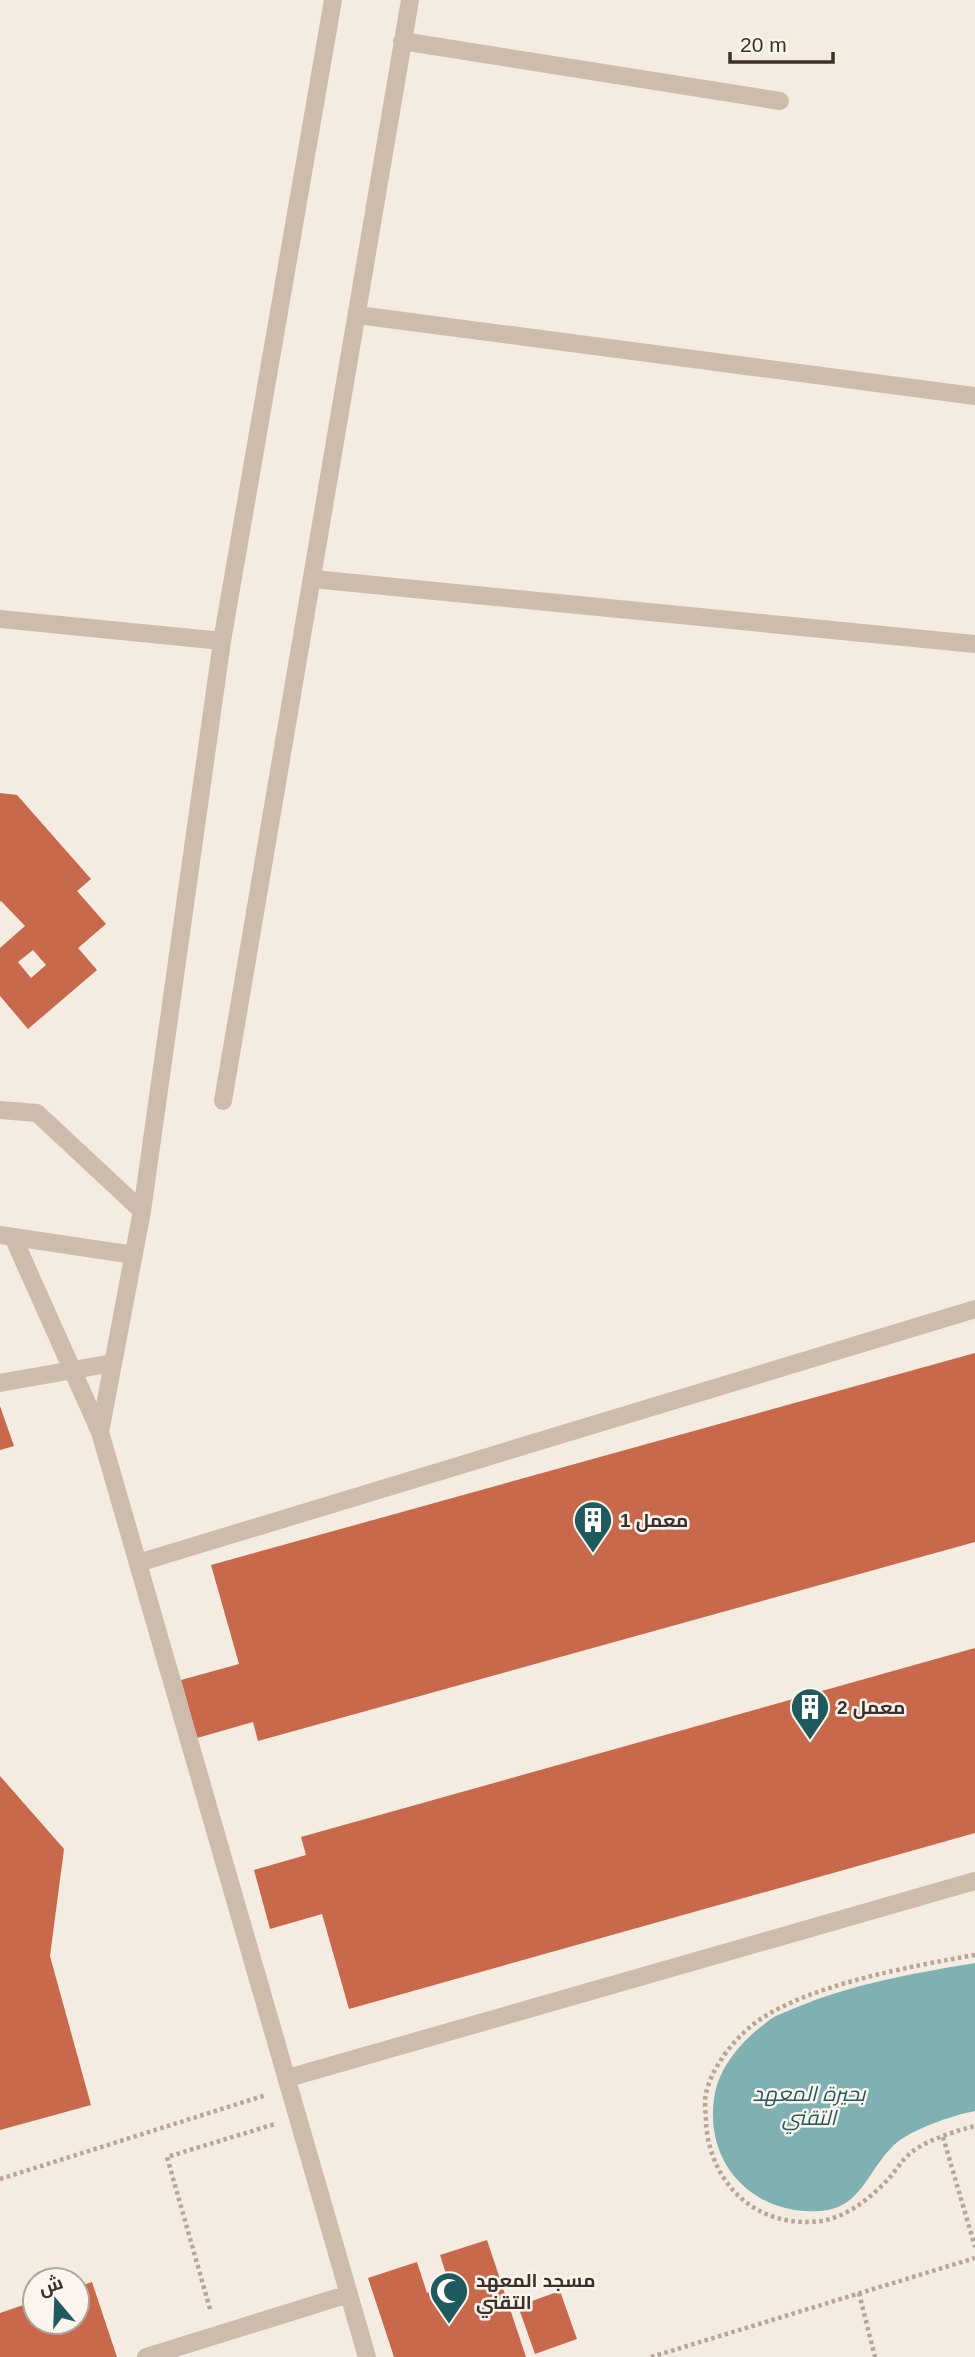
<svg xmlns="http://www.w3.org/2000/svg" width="975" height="2357" viewBox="0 0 975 2357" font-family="Arial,Cairo,sans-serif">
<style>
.water{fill:#7fb0b2}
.building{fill:#c8694b;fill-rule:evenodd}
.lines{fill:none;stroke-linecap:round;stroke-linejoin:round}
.path{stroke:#b9a596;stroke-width:4.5;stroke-dasharray:3.5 3.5;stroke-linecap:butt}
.minor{stroke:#cdbbac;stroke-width:18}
.labels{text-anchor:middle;stroke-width:5;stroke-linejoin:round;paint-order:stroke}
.poi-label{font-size:19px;font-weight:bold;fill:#3b302b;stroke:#fbf5ee;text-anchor:start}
.water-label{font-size:21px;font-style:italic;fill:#1f5a5e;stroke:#fbf5ee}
</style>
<rect width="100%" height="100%" fill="#f4ebe1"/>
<path class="water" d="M 975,1963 L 975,2111 C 953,2115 909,2130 893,2146 C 868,2170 861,2208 821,2211 C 752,2216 702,2162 715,2093 C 721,2064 744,2039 767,2022 C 775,2015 786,2012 795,2008 C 852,1984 915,1973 975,1963 Z"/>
<path class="building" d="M 0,793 L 17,795 L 91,879 L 77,891 L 106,924 L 78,948 L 97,970 L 28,1029 L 0,996 L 0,948 L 25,926 L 1,901 L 0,902 ZM 33,950 L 46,965 L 31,978 L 18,962 Z
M 975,1353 L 975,1542 L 258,1741 L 253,1722 L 197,1738 L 181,1680 L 239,1664 L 211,1565 Z
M 0,1406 L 14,1446 L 0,1450 Z
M 975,1648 L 975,1833 L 349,2009 L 322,1914 L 270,1929 L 254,1870 L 306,1855 L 301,1837 Z
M 0,1776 L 64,1849 L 50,1956 L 91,2105 L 0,2130 Z
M 487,2240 L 526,2357 L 394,2357 L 368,2278 L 417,2262 L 427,2293 L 450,2286 L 440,2255 Z
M 92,2282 L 117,2357 L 0,2357 L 0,2313 L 35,2301 L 35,2322 L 77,2322 L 77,2287 Z
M 560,2291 L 577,2339 L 535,2354 L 518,2306 Z"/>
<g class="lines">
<path class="path" d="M 975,1955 C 912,1966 799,1986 750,2027 C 731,2043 712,2068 706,2093 C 704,2102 706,2114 706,2124 C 711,2186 758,2229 821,2221 C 848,2217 873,2196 891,2176 C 899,2166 905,2156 916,2149 C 933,2138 956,2131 975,2126
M 943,2137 L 975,2247
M 0,2179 L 266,2095
M 859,2293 L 875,2357
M 210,2309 L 167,2157 L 275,2124
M 651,2357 L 975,2258"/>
<path class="minor" d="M 402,41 L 780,101
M 358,315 L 975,396
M 313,579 L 975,644
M 0,619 L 222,641 L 142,1211 L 100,1432
M 222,641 L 333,0
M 223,1101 L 410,0
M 0,1110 L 37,1113 L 142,1211
M 0,1235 L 134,1255
M 13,1237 L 100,1432 L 367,2357
M 0,1383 L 113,1363
M 138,1563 L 975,1309
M 288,2078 L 975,1881
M 146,2357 L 349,2294"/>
</g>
<defs>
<g id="building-pin" transform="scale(2.0125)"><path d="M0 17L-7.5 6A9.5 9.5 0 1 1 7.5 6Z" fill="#1f5a5e" stroke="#fbf5ee"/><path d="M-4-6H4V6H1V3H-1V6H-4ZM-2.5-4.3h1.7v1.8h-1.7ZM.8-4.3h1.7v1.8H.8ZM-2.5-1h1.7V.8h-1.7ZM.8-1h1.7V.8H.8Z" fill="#fff"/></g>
<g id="mosque-pin" transform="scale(2.0125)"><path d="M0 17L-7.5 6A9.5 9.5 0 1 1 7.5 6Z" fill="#1f5a5e" stroke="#fbf5ee"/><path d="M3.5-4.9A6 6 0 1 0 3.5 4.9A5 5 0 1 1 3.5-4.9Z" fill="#fff"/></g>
</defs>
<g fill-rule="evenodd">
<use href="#building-pin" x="593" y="1520"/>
<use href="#building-pin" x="810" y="1707"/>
<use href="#mosque-pin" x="449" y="2291"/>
</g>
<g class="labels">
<g class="poi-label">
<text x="620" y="1527">معمل 1</text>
<text x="837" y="1714">معمل 2</text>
<text x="476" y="2287">مسجد المعهد<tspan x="476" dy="22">التقني</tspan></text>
</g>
<g class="water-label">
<text x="809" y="2101">بحيرة المعهد<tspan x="809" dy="24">التقني</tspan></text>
</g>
</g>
<g transform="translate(56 2301) rotate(341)"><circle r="33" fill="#fbf5ee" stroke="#aea6a0" stroke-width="2"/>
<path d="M0-5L12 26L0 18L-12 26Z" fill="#1f5a5e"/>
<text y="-10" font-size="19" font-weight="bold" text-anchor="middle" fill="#3b302b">ش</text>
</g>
<path d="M730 52v10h103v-10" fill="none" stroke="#3b302b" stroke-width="3.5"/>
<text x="740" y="52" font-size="21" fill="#3b302b" stroke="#fbf5ee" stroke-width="5" paint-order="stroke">20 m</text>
</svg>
